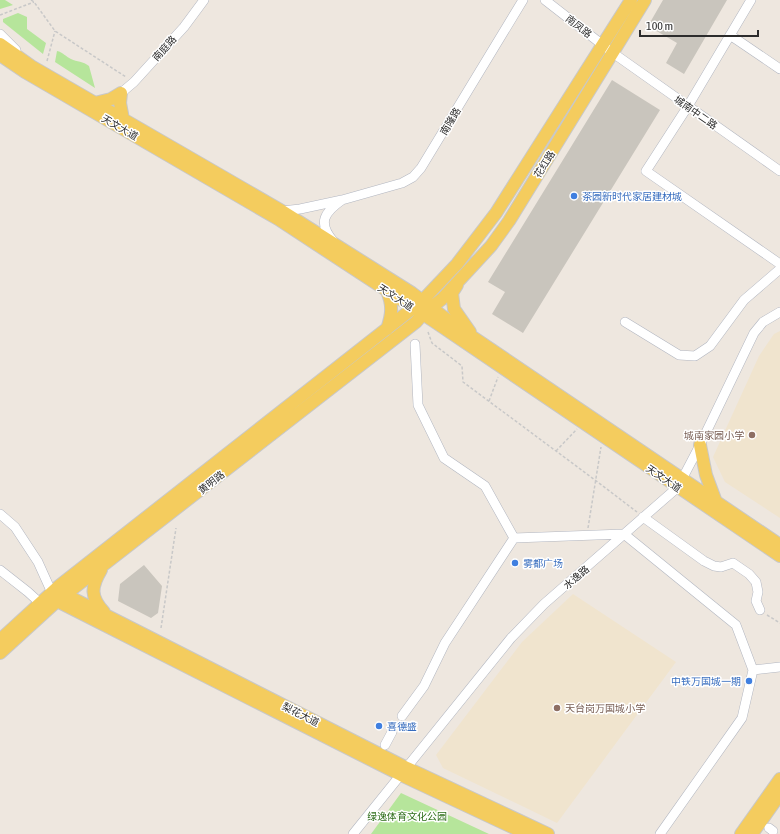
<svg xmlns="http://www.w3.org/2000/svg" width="780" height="834" viewBox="0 0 780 834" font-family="'Asap Condensed','Noto Sans SC',sans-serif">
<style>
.education{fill:#f0e4ce}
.green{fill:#b6e59b}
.building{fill:#c9c5bd}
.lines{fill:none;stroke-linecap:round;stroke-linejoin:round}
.minor-casing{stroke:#b2b6c0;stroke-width:10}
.major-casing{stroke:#c8c8c8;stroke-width:14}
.path{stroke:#c8c8c8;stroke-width:1.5;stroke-dasharray:3 2;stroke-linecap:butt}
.minor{stroke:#fff;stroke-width:9}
.major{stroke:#f4cc5e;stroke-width:12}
.shop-dot{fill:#3f7fe0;stroke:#fff;stroke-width:1.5}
.education-dot{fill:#8d6e63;stroke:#fff;stroke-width:1.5}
.labels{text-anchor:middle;stroke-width:3;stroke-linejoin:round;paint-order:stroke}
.street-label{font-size:10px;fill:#2c2c2c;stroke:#fff}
.shop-label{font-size:10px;fill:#366cbe;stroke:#fff;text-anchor:start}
.education-label{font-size:10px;fill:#785e54;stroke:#fff;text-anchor:end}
.park-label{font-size:10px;fill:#2d6d19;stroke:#fff}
</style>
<rect width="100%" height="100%" fill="#eee7df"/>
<path class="education" d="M 780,331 L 780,518 L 725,482 L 713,457 L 759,356 L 774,334 Z
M 573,594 L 676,662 L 557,823 L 443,768 L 436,755 L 522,642 Z"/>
<path class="green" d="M 0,0 L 5,0 L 13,5 L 0,9 Z
M 18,13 L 27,17 L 27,29 L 46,43 L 43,54 L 3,22 L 3,19 Z
M 57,51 C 63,52 66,57 71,59 C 77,62 83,61 89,66 L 95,88 L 55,62 Z
M 401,793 L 489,834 L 371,834 Z"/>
<path class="building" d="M 663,0 L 727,0 L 684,74 L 666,63 L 677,43 L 648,26 Z
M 612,80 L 660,110 L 523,333 L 492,314 L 505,292 L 488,282 Z
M 144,565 L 162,586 L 158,613 L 151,618 L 118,601 L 120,584 Z"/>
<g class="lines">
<g class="minor-casing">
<path id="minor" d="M 545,0 L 613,53 L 780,171
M 751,0 L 688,106 L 646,171 L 780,264
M 0,34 L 16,50
M 730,35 L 780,69
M 121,93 L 134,82 L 184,27 L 204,0
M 342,200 L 402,183 L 413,177 L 421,168 L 523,0
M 282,211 L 300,209 L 342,200 C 325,212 317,222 333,241
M 625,322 L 679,355 L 695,356 L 710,346 L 744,300 L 780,269
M 0,514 L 15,527 L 38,562 L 52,593
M 643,517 L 704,561 L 714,566 L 721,567 L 733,563 L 749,574 L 756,582 L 758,592 L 756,601 L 760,610
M 514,538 L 624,534 L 736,625 L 753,670 L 742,718 L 660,834
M 0,570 L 28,592 L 40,603
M 753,670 L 780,667
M 402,716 L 424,686 L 445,643 L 514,538 L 485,486 L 444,458 L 418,405 L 415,344
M 385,745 L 392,732
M 769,828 L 773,831
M 353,834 L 511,638 L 544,604 L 678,487 L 700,445 L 754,333 L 763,322 L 780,312"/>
</g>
<g class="major-casing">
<path id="major" d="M 0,44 L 31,66 L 282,211 L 412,293 L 449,321 L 780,545
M 0,55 L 25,72 L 278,219 L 435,322 L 780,556
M 121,93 L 120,103 L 123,119
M 95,103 L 111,99 L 121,93
M 457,285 L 452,293 L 454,309 L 470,332
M 387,291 C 393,305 392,315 387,329
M 700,445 L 706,475 L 716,502
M 101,570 C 91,587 90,597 104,612
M 62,589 L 66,595 L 407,768 L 548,834
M 54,595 L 57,601 L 401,775 L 527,834
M 0,640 L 59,586 L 422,301 L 457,264 L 496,213 L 631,0
M 0,653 L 57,601 L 416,322 L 423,314 L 442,299 L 491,246 L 509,221 L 645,0
M 741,834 L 780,779
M 752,834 L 780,794"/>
</g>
<path class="path" d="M 31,0 L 34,2 L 55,31 L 126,77
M 0,15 L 34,2
M 47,61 L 55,31
M 428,332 L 432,343 L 462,366 L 463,382 L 595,480 L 637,512
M 489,401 L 498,377
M 556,451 L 577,429
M 588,528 L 601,447
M 767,615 L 780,623
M 161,628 L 176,528"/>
<use href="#minor" class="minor"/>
<use href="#major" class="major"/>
</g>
<g class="shop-dot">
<circle cx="574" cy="196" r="4"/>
<circle cx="515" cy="563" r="4"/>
<circle cx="749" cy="681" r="4"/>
<circle cx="379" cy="726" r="4"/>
</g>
<g class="education-dot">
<circle cx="752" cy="435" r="4"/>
<circle cx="557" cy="708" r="4"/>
</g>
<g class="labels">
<g class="street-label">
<text transform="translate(579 26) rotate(38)" y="4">南凤路</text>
<text transform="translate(164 48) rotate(-48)" y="4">南庭路</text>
<text transform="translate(696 112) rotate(35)" y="4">城南中二路</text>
<text transform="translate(450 121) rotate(-59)" y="4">南隆路</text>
<text transform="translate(120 127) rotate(30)" y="4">天文大道</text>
<text transform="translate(544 164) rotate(-58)" y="4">花红路</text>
<text transform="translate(396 297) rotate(32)" y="4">天文大道</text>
<text transform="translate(664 478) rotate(34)" y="4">天文大道</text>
<text transform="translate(211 482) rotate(-38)" y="4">黄明路</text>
<text transform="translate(576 577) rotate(-41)" y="4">水逸路</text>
<text transform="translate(301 714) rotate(27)" y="4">梨花大道</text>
</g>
<g class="shop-label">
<text x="582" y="200">茶园新时代家居建材城</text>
<text x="523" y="567">雾都广场</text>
<text x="741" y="685" text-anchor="end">中铁万国城一期</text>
<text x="387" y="730">喜德盛</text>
</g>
<g class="education-label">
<text x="744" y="439">城南家园小学</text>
<text x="565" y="712" text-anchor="start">天台岗万国城小学</text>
</g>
<g class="park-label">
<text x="407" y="820">绿逸体育文化公园</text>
</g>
</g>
<path d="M640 30v6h118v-6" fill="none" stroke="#2c2c2c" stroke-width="2"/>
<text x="646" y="30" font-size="12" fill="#2c2c2c" stroke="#ffffff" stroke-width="3" paint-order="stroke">100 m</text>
</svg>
